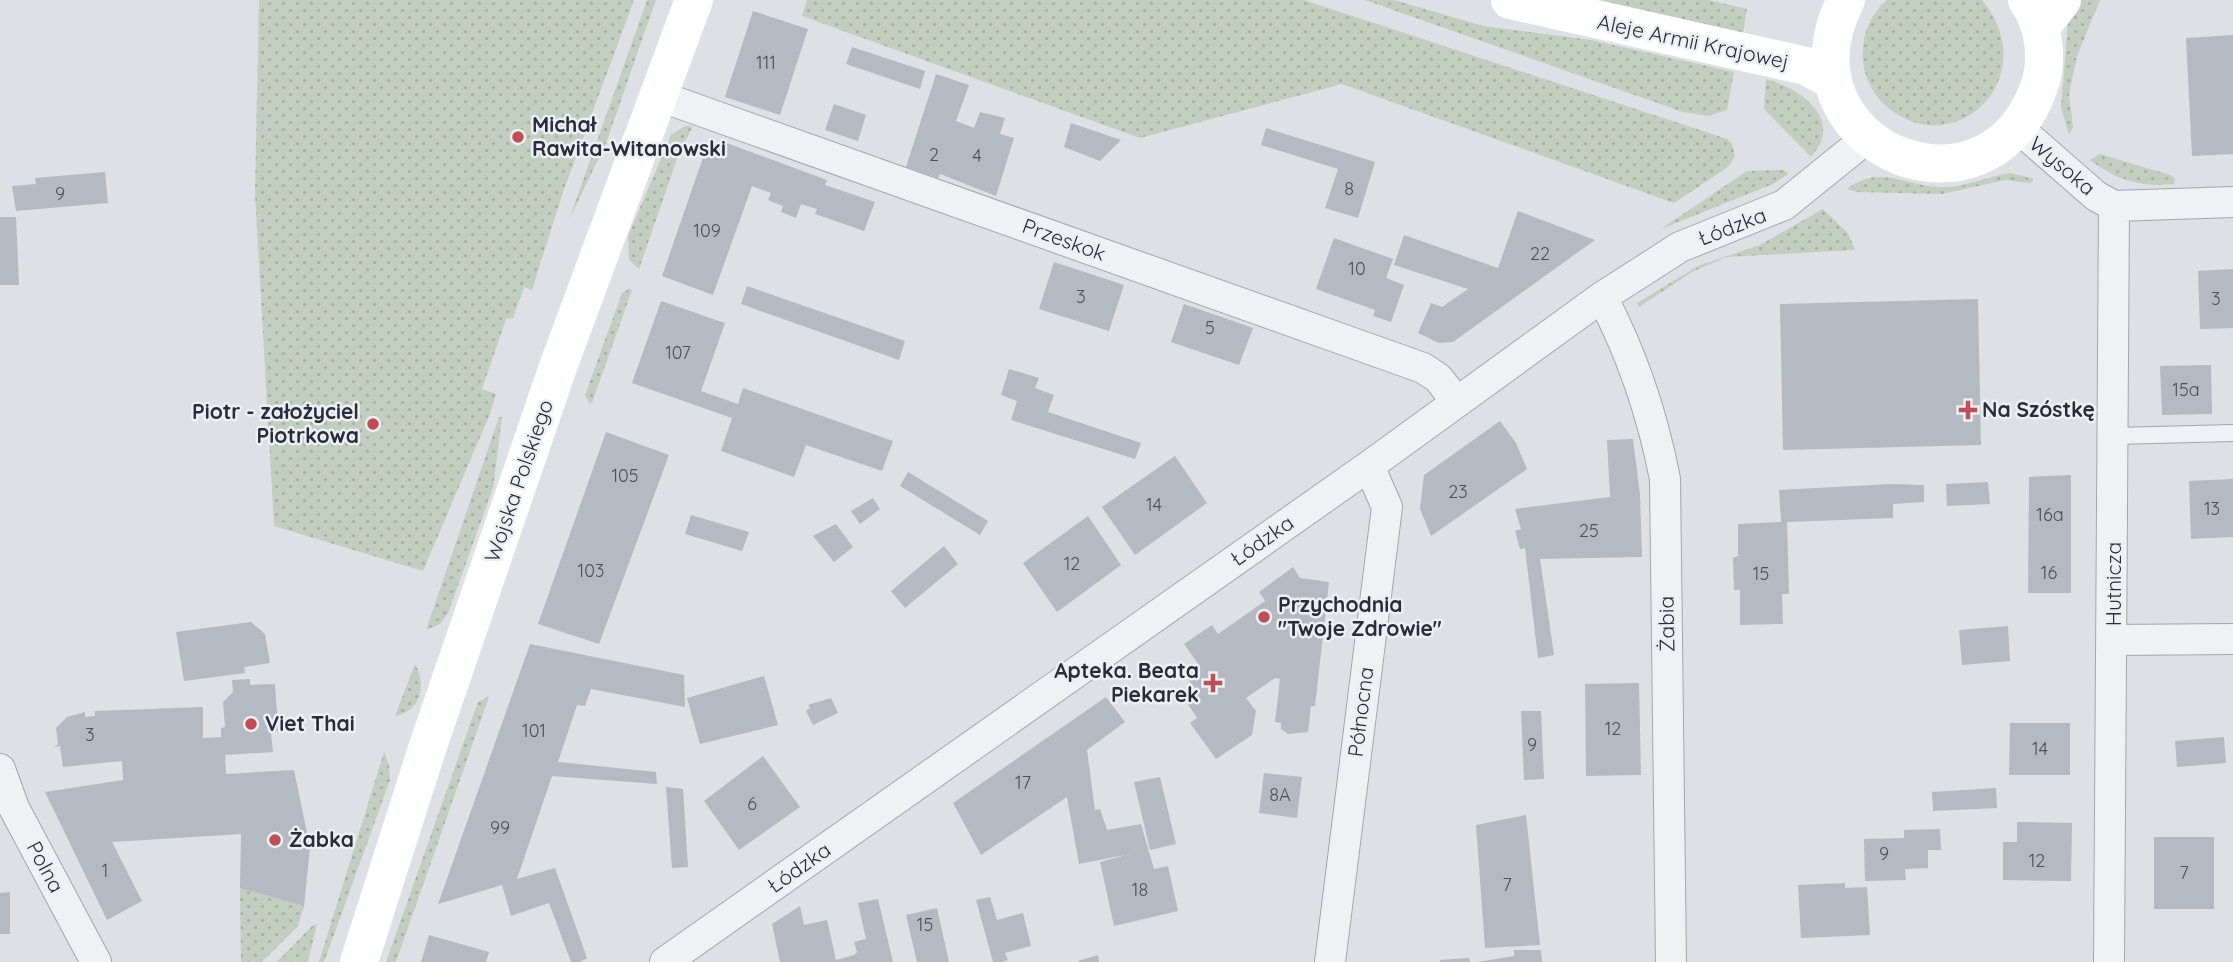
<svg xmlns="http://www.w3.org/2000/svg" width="2233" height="962" viewBox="0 0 2233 962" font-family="Quicksand,sans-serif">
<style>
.grass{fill:url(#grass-dots)}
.building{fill:#b5b9c1}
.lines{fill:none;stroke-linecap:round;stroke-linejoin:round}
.lane-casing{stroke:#a3a7ae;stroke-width:18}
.street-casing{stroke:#a3a7ae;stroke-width:32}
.lane{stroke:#eff1f4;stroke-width:16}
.street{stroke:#eff1f4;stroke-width:30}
.secondary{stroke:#fff;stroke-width:38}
.poi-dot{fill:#bd4f56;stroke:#eceff3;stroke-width:2.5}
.labels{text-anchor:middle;stroke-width:5;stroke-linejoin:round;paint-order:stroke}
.number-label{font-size:18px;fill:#4c505c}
.street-label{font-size:21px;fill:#292d3a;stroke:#eceff3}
.poi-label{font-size:21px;font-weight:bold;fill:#292d3a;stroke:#eceff3;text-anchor:start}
</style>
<defs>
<pattern id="grass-dots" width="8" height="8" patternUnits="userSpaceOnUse" patternTransform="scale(1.75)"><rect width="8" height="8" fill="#c2cebf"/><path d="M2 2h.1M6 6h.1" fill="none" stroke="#a7b1a5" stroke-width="1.8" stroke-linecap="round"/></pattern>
</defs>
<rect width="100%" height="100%" fill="#dde0e5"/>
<path class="grass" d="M 259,0 L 634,0 L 563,192 L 532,290 L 524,287 L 513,318 L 506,319 L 482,389 L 496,394 L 490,414 L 423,571 L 274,526 L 255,193 Z
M 647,0 L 656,0 L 606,143 L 569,220 Z
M 807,0 L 1304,0 L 1727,139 L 1732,144 L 1735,157 L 1728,167 L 1674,203 L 1342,84 L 1140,138 L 802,16 Z
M 1365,0 L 1394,0 L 1483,26 L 1591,40 L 1734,72 L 1727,110 L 1708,116 L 1683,112 Z
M 1600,0 L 1709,0 L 1747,9 L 1743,33 Z
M 1887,0 L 1982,0 C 2046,78 1953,166 1885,105 C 1873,94 1865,78 1863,62 C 1861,39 1868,16 1887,0 Z
M 2081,0 L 2100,0 L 2077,56 L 2069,94 L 2073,127 L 2069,135 L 2061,107 L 2068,24 Z
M 1766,79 C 1800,88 1845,120 1811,157 L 1764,109 Z
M 685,126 L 693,126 L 678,156 L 639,269 L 629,260 L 628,236 L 671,135 Z
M 2100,154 L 2170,175 L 2175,179 L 2174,184 C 2140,187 2118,181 2090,160 Z
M 1784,170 L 1788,174 L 1773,184 L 1661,229 L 1747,171 Z
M 2011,173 L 2034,179 L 2031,183 L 2005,180 L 1942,194 L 1857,192 L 1847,189 C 1882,162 1907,189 1947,187 C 1969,186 1989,176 2011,173 Z
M 1823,209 L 1848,233 L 1855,250 L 1726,257 L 1692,272 L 1639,307 L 1637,303 L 1698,266 L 1760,245 Z
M 629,289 L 632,290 L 592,403 L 589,403 L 585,395 L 622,293 Z
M 499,417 L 502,417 L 493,488 L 448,613 L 440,624 L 426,630 Z
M 415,664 C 427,684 421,712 395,716 Z
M 487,697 L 489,697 L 396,962 L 386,962 L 478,702 Z
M 384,752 L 389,764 L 390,780 L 324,962 L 319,962 Z
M 240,888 L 304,906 L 298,926 L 262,962 L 241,962 Z
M 317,924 L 308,962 L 277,962 L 313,925 Z"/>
<path class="building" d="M 753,11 L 808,29 L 780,115 L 725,97 Z
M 2233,35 L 2233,154 L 2192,156 L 2186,38 Z
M 852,47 L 925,71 L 920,89 L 846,64 Z
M 936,74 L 969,85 L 956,121 L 974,128 L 980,112 L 1005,118 L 1000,134 L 1014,138 L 996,196 L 940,174 L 938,178 L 906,167 Z
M 834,104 L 866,115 L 858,141 L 825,130 Z
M 1071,123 L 1121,140 L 1100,161 L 1064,147 Z
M 1266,128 L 1375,162 L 1358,218 L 1325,208 L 1338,169 L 1261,145 Z
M 721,141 L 827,180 L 825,185 L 875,202 L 864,231 L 815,214 L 817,209 L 801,204 L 796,218 L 781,212 L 783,206 L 768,200 L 771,193 L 752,186 L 713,295 L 662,276 L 707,146 Z
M 105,172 L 108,203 L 16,211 L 12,186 L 36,184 L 35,178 Z
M 1518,211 L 1595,240 L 1453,342 L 1439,343 L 1418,333 L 1431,303 L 1442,307 L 1468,289 L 1394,265 L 1404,235 L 1498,268 Z
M 0,217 L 16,217 L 19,285 L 0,285 Z
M 1334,238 L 1393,259 L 1386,278 L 1404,285 L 1391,322 L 1373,316 L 1375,310 L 1316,289 Z
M 1054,262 L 1124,285 L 1109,331 L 1039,309 Z
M 2233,269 L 2233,328 L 2200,329 L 2198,271 Z
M 747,286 L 905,341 L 899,360 L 741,304 Z
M 1978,299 L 1981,445 L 1783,450 L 1780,304 Z
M 661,301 L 725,323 L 701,391 L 738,404 L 743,388 L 893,441 L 882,471 L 806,445 L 794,477 L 721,451 L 732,418 L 632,383 Z
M 1184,304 L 1253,328 L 1239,365 L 1171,342 Z
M 2211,365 L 2212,414 L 2162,415 L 2160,366 Z
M 1009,369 L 1039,378 L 1035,388 L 1054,395 L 1048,412 L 1141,443 L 1135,459 L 1011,420 L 1017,401 L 1001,395 Z
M 1500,421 L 1516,443 L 1527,469 L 1431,536 L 1420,509 L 1424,475 Z
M 606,432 L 669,455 L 599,644 L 538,624 Z
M 1633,439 L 1640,495 L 1642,557 L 1540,559 L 1554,655 L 1538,658 L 1525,548 L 1520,549 L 1515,531 L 1521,529 L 1515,509 L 1610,497 L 1607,440 Z
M 1175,456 L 1207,503 L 1135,555 L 1102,507 Z
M 908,472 L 988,521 L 980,535 L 900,486 Z
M 2071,475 L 2071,593 L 2028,593 L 2029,477 Z
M 2233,479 L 2233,537 L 2191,539 L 2189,481 Z
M 1988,482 L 1990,504 L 1947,506 L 1946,484 Z
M 1891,484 L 1924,485 L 1924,502 L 1893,504 L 1893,518 L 1787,522 L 1789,594 L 1782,594 L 1783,624 L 1740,625 L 1740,590 L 1734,590 L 1733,558 L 1738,556 L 1738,524 L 1781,522 L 1779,490 Z
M 873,498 L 880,509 L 860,524 L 851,511 Z
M 691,515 L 749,532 L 742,551 L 685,534 Z
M 1088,516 L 1121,565 L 1057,612 L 1023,563 Z
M 836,524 L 853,547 L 834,562 L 813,536 Z
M 944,546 L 958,564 L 905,608 L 891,591 Z
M 1293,567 L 1300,578 L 1329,582 L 1315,706 L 1311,706 L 1308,732 L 1288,734 L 1281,729 L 1281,723 L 1275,722 L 1280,679 L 1275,678 L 1246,698 L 1256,711 L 1252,735 L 1216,759 L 1190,723 L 1197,718 L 1185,700 L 1197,692 L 1185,674 L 1199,665 L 1184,644 L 1212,625 L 1218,634 L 1265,601 L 1259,592 Z
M 251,622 L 265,634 L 270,663 L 244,667 L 245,673 L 184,681 L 176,632 Z
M 2008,626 L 2010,661 L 1962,665 L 1959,630 Z
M 530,644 L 684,675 L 685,707 L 591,689 L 585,706 L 577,705 L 558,762 L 656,772 L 657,784 L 552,776 L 517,879 L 555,868 L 587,958 L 580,962 L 571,962 L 549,903 L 511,916 L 502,885 L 438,904 Z
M 764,676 L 778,725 L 700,744 L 687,698 Z
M 250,679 L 250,685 L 275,684 L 277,714 L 273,721 L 282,728 L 271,734 L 273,752 L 225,755 L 226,774 L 294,770 L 310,847 L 304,906 L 240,888 L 241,834 L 112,842 L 142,901 L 107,920 L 45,792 L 123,780 L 122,761 L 63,767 L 60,746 L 54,747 L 58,744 L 56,728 L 67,717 L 85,712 L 85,717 L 95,716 L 95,711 L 203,707 L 203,738 L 221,737 L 221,728 L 225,727 L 223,702 L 233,692 L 232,680 Z
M 1639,683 L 1641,775 L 1586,776 L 1585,684 Z
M 1106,697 L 1125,722 L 1087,750 L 1095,810 L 1100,809 L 1107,830 L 1141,824 L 1154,869 L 1168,866 L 1178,911 L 1114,926 L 1100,862 L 1130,854 L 1079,864 L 1067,797 L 981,855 L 953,803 Z
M 831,698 L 838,713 L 813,725 L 806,711 L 810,708 L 808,705 Z
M 1521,711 L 1541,711 L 1544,779 L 1524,780 Z
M 2010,723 L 2070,723 L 2070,775 L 2009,775 Z
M 2224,737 L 2226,763 L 2177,767 L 2175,741 Z
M 763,756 L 800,807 L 739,850 L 704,801 Z
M 1264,773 L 1302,777 L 1297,818 L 1259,813 Z
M 1160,777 L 1176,844 L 1150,850 L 1134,782 Z
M 666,787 L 683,789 L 688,867 L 672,868 Z
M 1996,788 L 1997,808 L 1933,811 L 1932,792 Z
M 1526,815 L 1540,945 L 1485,948 L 1476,825 Z
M 2017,822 L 2072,823 L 2071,881 L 2003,880 L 2003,842 L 2017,842 Z
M 1940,829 L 1941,850 L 1928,850 L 1928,868 L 1905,869 L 1906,880 L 1865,881 L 1864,839 L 1904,838 L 1904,830 Z
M 2154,837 L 2214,837 L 2214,909 L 2154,909 Z
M 1845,883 L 1845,888 L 1867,887 L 1870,935 L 1801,938 L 1798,885 Z
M 10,892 L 10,934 L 0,934 L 0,893 Z
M 990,897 L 997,920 L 1023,913 L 1031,946 L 1005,953 L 1008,960 L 1002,962 L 993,962 L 976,900 Z
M 878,899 L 893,962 L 780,962 L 772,924 L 800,906 L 804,925 L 827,920 L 836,960 L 854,955 L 857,952 L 854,942 L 866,939 L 858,903 Z
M 937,908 L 949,962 L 917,962 L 906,915 Z
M 429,935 L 489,952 L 486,962 L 421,962 Z
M 1514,950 L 1541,950 L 1542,962 L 1477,962 L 1514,956 Z
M 1098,955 L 1099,962 L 1078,962 L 1078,961 Z
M 1469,958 L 1470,962 L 1440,962 L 1440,960 Z"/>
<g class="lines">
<g class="lane-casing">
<path id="lane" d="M 2115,436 L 2233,433"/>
</g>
<g class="street-casing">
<path id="street" d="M 659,96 L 1423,368 L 1438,378 L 1457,402
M 2018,128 L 2096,196 L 2114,206 L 2233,202
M 1602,297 C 1631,352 1653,417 1665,479 L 1671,962
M 2113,640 L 2233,639
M 0,769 L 14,808 L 96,962
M 665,962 L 1369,466 L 1602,297 L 1680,247 L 1784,205 L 1867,138
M 1330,962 L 1387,507 L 1369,466
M 2109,962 L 2114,206"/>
</g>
<use href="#lane" class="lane"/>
<use href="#street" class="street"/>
<path class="secondary" d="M 1510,0 L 1806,66 L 1832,80
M 1846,0 C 1772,144 1986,237 2039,87 C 2049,60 2044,24 2027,0
M 2040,28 L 2062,0
M 359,962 L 427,749 L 558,367 L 694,0"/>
</g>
<g class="poi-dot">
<circle cx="518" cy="137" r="7"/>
<path d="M1964.5 399.5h7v7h7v7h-7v7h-7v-7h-7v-7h7z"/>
<circle cx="373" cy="424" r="7"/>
<circle cx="1264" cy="617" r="7"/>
<path d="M1209.5 672.5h7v7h7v7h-7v7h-7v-7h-7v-7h7z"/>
<circle cx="251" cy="724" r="7"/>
<circle cx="275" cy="840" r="7"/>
</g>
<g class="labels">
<g class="number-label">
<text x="766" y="69">111</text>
<text x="934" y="161">2</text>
<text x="977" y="162">4</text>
<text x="1349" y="195">8</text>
<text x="60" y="200">9</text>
<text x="707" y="237">109</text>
<text x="1540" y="260">22</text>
<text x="1357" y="275">10</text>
<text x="1081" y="303">3</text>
<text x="2216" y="305">3</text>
<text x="1210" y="334">5</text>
<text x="678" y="359">107</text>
<text x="2186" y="396">15a</text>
<text x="625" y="482">105</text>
<text x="1458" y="498">23</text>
<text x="1154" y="511">14</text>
<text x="2212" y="515">13</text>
<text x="2050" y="521">16a</text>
<text x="1589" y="537">25</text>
<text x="1072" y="570">12</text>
<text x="591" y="577">103</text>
<text x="2049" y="579">16</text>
<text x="1761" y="580">15</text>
<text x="1613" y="735">12</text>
<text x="534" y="737">101</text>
<text x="90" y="741">3</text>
<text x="1532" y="751">9</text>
<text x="2040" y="755">14</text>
<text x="1023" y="789">17</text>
<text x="1280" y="801">8A</text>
<text x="752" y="810">6</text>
<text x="500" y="834">99</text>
<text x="1884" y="860">9</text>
<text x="2037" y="867">12</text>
<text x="105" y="877">1</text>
<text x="2184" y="879">7</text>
<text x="1507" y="891">7</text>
<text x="1140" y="896">18</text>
<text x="925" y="931">15</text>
</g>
<g class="street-label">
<text transform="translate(1693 42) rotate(12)" y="7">Aleje Armii Krajowej</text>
<text transform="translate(2062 166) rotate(40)" y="7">Wysoka</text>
<text transform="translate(1732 227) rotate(-21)" y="7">Łódzka</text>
<text transform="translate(1064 240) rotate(20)" y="7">Przeskok</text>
<text transform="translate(519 481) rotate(-71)" y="7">Wojska Polskiego</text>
<text transform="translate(1262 541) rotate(-35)" y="7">Łódzka</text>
<text transform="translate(2114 584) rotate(-90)" y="7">Hutnicza</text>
<text transform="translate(1667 624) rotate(-91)" y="7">Żabia</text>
<text transform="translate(1361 712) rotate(-83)" y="7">Północna</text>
<text transform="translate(45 867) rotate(62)" y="7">Polna</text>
<text transform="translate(799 868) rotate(-35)" y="7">Łódzka</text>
</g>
<g class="poi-label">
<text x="532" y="132">Michał<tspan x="532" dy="24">Rawita-Witanowski</tspan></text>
<text x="1982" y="417">Na Szóstkę</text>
<text x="359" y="419" text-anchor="end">Piotr - założyciel<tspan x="359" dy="24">Piotrkowa</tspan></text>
<text x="1278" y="612">Przychodnia<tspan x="1278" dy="24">"Twoje Zdrowie"</tspan></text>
<text x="1199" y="678" text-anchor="end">Apteka. Beata<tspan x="1199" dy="24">Piekarek</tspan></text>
<text x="265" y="731">Viet Thai</text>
<text x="289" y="847">Żabka</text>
</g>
</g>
</svg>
